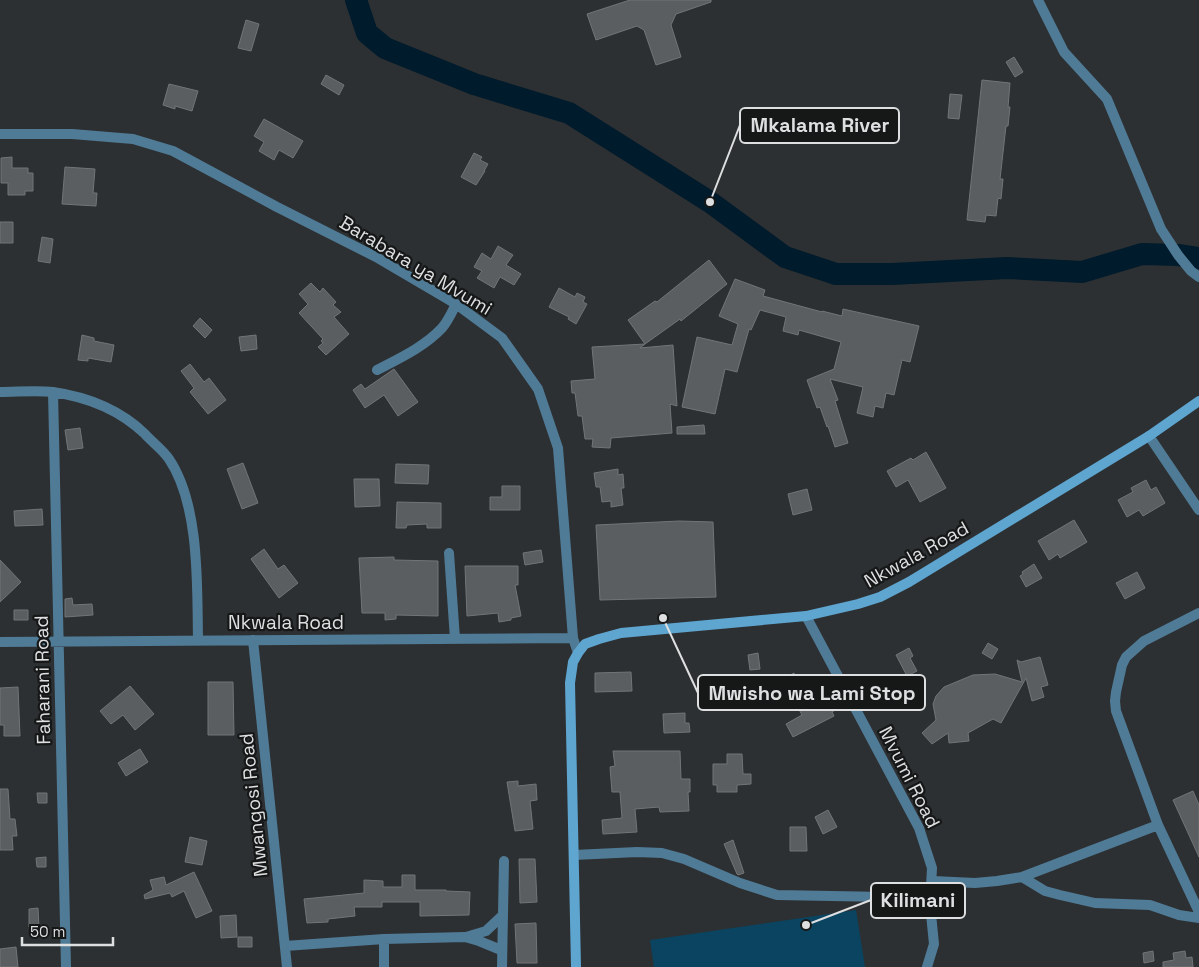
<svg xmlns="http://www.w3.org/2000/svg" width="1199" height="967" viewBox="0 0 1199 967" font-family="'Space Grotesk',sans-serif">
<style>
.green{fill:#0a4461}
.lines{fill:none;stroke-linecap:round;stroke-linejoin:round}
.river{stroke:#001b2c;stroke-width:22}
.building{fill:#5b5e60;stroke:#727577}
.street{stroke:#507b96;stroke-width:10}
.secondary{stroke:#5ea5d0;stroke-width:10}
.labels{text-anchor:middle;stroke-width:4.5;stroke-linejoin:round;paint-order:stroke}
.street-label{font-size:19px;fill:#dddfe0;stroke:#161818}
.leader{fill:none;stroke:#dddfe0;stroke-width:2}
.callout-dot{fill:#dddfe0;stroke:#161818;stroke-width:2}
.callout{fill:#161818;stroke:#dddfe0;stroke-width:2}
.callout-label{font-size:20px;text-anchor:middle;font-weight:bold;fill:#dddfe0}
</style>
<rect width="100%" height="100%" fill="#2d3032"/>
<path class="green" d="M 856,910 L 865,967 L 654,967 L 650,940 Z"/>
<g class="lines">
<path class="river" d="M 356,0 L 367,33 L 385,48 L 474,84 L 569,113 L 710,202 L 785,257 L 836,274 L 892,274 L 1007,268 L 1082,272 L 1142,254 L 1178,255 L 1199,258"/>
</g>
<path class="building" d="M 630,0 L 711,0 L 711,2 L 676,14 L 671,25 L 681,57 L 656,65 L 644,30 L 637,26 L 596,40 L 587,14 Z
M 246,20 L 259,24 L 251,51 L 238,48 Z
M 1014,57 L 1023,72 L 1015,77 L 1006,62 Z
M 326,75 L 344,85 L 339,95 L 321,84 Z
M 982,80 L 1010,83 L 1008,107 L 1010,107 L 1008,126 L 1006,126 L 1000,179 L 1003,179 L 1001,199 L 998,198 L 996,216 L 986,215 L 985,222 L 967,220 Z
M 169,84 L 198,91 L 192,111 L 175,106 L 175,109 L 163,105 Z
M 950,94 L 962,95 L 959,119 L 948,118 Z
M 264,119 L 303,141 L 293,158 L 279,150 L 274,160 L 259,151 L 264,142 L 254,136 Z
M 474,153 L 482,157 L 480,160 L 488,164 L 484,171 L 485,171 L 476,185 L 461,177 Z
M 12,157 L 12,168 L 28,168 L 28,173 L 33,173 L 33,191 L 25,191 L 25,195 L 8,195 L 8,183 L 1,183 L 1,158 Z
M 65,167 L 95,169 L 93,193 L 97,193 L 96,206 L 62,204 Z
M 0,222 L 13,222 L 13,243 L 0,243 Z
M 42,237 L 53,239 L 50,263 L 38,261 Z
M 498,246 L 513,255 L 506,265 L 521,274 L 514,285 L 500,277 L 494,288 L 477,278 L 482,271 L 474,267 L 482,253 L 491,259 Z
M 709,260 L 727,284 L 681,321 L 680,319 L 645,344 L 628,320 L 655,301 L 657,302 Z
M 735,279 L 765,290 L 763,296 L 822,312 L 822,311 L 842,316 L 843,309 L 919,326 L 910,362 L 902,360 L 894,395 L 886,393 L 883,408 L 875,406 L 873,417 L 857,413 L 863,387 L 830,379 L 838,400 L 835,401 L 848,443 L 835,447 L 828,426 L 827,427 L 820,407 L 817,408 L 807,380 L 834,369 L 841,342 L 799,330 L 798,335 L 783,331 L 786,317 L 760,310 L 751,330 L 749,329 L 737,372 L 725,369 L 715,414 L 682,407 L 697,337 L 732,345 L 738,324 L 719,316 Z
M 311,283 L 320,292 L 323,288 L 336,302 L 333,305 L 341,312 L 334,317 L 349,334 L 326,355 L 318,347 L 323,343 L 321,341 L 323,339 L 299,313 L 308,304 L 299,294 Z
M 559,288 L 575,297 L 577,293 L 585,297 L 583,302 L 587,304 L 576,324 L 568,319 L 569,317 L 549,307 Z
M 200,318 L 212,330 L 205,338 L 193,326 Z
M 82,335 L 94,338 L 94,341 L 114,345 L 111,362 L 88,358 L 88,361 L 78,360 Z
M 256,335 L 257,349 L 241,351 L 239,337 Z
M 645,344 L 640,348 L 673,345 L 677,406 L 670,404 L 672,433 L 611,438 L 610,448 L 592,447 L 593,439 L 585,439 L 582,416 L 578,416 L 575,393 L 572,393 L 571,381 L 595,379 L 592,347 Z
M 190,364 L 204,382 L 209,378 L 226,400 L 208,414 L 190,392 L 194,388 L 181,371 Z
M 394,369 L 418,402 L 398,416 L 384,395 L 365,408 L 353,390 L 361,384 L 365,389 Z
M 704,425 L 705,434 L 677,434 L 677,427 Z
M 80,428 L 83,448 L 68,450 L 65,430 Z
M 926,452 L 946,488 L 920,502 L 908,480 L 896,487 L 887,471 L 911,458 L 913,460 Z
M 243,463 L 258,503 L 242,509 L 227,469 Z
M 396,464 L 429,465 L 428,484 L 395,483 Z
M 618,469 L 618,475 L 623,474 L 624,488 L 621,488 L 623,505 L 611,507 L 611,501 L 602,502 L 600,487 L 596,487 L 594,473 Z
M 354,479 L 379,479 L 380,506 L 355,507 Z
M 1146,480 L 1151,490 L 1156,487 L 1165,503 L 1143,516 L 1139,510 L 1127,517 L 1118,500 L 1133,492 L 1131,488 Z
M 502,486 L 520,486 L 520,510 L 490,510 L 490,497 L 502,497 Z
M 807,489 L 812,510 L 793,515 L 788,494 Z
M 397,502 L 441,503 L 441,528 L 427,528 L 427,524 L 407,525 L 406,528 L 396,528 Z
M 42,509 L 43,525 L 15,526 L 14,511 Z
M 1074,520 L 1087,542 L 1060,558 L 1058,554 L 1049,560 L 1038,541 Z
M 679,521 L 713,522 L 716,597 L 600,600 L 596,525 Z
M 264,549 L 278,569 L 284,565 L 298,583 L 279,598 L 251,559 Z
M 541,550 L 543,562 L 525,565 L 523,553 Z
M 394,557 L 394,560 L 438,561 L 438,616 L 396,615 L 396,619 L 385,620 L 385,613 L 362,613 L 359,558 Z
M 0,560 L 21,582 L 0,602 Z
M 1034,564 L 1042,578 L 1026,587 L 1020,576 L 1023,574 L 1022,572 Z
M 465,566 L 518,566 L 518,585 L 515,585 L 521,616 L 511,618 L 511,620 L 499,622 L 498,613 L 467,616 Z
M 1137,572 L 1145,588 L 1125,599 L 1116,583 Z
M 72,598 L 73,605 L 92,604 L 93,615 L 65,617 L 65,599 Z
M 14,610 L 28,610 L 28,620 L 14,620 Z
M 988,643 L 998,649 L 992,659 L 982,653 Z
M 909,648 L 913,656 L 910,658 L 917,671 L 907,676 L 896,655 Z
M 758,653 L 760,669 L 750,670 L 748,655 Z
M 1040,657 L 1048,685 L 1041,687 L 1044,697 L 1032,701 L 1026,678 L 1001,723 L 993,719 L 968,733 L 969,741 L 949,743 L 948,733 L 932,744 L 922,733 L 936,720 L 933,704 L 936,696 L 944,687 L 973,675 L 995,674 L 1022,682 L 1017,660 L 1021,662 Z
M 631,672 L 632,691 L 595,692 L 595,673 Z
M 794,673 L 807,698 L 810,696 L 816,707 L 837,692 L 845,704 L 832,712 L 834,716 L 793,737 L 786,724 L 802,715 L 796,704 L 798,703 L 785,678 Z
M 208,682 L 233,682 L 234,735 L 208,735 Z
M 130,686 L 154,714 L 135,730 L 123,715 L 111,724 L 100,711 Z
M 18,687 L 20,736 L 4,736 L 4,725 L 0,725 L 0,688 Z
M 685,713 L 685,723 L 689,723 L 690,732 L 664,733 L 663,714 Z
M 140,749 L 148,762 L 126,776 L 118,763 Z
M 613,751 L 680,751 L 681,779 L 690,779 L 690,792 L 688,792 L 689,811 L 660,812 L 659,807 L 635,809 L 637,832 L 603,834 L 602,820 L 622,818 L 620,792 L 612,792 L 610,767 L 615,766 Z
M 727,754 L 742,754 L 743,774 L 751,774 L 751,784 L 737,785 L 737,792 L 717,792 L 717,785 L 713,785 L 713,764 L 727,764 Z
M 518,781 L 518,786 L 536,784 L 537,800 L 530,801 L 533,829 L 515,831 L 507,782 Z
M 0,789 L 8,789 L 10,819 L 15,819 L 17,836 L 12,836 L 13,850 L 0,850 Z
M 1193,791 L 1199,805 L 1199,857 L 1173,800 Z
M 37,793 L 47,793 L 47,803 L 38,803 Z
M 828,810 L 837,827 L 823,834 L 815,817 Z
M 790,827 L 806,827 L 807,851 L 790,851 Z
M 190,837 L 207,841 L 202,865 L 185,862 Z
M 733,840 L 744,873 L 738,875 L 737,874 L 724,844 Z
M 46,857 L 46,867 L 37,867 L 36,858 Z
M 519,859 L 535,859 L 537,902 L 520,903 Z
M 194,872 L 212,911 L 196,918 L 184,891 L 172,897 L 170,893 L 145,899 L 144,895 L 153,890 L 150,880 L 164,877 L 166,885 Z
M 402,875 L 415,875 L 415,890 L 446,890 L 446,891 L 470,892 L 469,915 L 420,916 L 420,902 L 382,902 L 382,907 L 354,907 L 355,916 L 328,919 L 328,922 L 307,923 L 304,899 L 364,893 L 364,880 L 383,881 L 383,887 L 402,887 Z
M 38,908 L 39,927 L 29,927 L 29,909 Z
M 236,915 L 237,937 L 221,938 L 220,916 Z
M 536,923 L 537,963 L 517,963 L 515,924 Z
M 238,937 L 252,937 L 252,947 L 238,947 Z
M 16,947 L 18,967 L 0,967 L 0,949 Z
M 1153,951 L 1154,961 L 1144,963 L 1143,953 Z
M 1185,951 L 1186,958 L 1192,957 L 1193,967 L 1163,967 L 1163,962 L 1174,960 L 1173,953 Z"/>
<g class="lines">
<path class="street" d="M 1038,0 L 1064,52 L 1107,99 L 1161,229 L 1178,255 L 1191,271 L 1199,277
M 0,134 L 72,134 L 133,139 L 173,151 L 277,207 L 376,257 L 456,304 L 502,338 L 538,389 L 558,448 L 573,638 L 578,653
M 377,370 C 400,358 424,347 442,328 C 448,321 452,312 456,304
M 0,392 C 17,392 36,390 53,392 C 88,397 120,410 145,434 C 152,442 163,450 169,459 C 200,505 197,586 198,640
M 53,392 L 66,967
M 1149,436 L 1199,510
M 449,553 L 455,639
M 1199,613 L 1144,641 L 1126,657 L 1122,665 L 1116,692 L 1115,701 L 1116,711 L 1158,825 L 1199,912
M 806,616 L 919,828 L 932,868 L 930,904 L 934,944 L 927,967
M 253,640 L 287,967
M 0,642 L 573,638
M 574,855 L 637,852 L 662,853 L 684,859 L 740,883 L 777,895 L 886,897 L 930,904
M 1022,877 L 1045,891 L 1060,895 L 1095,903 L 1150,905 L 1179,915 L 1199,918
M 933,881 L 975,883 L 997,881 L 1022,877 L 1158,825
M 466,937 L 486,931 L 502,916
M 384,939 L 384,967
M 285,946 L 384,939 L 465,937 L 479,941 L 501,950
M 502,967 L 504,861"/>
<path class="secondary" d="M 576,967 L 570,683 L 573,662 L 578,653 L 585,644 L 599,639 L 621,633 L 806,616 L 858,604 L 880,597 L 909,582 L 1149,436 L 1199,401"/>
</g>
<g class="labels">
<g class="street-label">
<text transform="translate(416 265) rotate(31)" y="7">Barabara ya Mvumi</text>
<text transform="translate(916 554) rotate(-29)" y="7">Nkwala Road</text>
<text x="286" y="629">Nkwala Road</text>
<text transform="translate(42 680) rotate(-91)" y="7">Faharani Road</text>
<text transform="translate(910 777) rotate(63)" y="7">Mvumi Road</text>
<text transform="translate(253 805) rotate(-96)" y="7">Mwangosi Road</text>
</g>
</g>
<path class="leader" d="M710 202L740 125M663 618L698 693M806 925L871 900"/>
<g class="callout-dot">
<circle cx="710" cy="202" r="5"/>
<circle cx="663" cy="618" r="5"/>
<circle cx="806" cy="925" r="5"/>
</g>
<g class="callout">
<rect x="740" y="108" width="159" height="35" rx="5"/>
<rect x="698" y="675" width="227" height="35" rx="5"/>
<rect x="871" y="883" width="94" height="35" rx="5"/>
</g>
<g class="callout-label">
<text x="820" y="132">Mkalama River</text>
<text x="812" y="700">Mwisho wa Lami Stop</text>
<text x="918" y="907">Kilimani</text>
</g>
<path d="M22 937v8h91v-8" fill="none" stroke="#dddfe0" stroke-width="2.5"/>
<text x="30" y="937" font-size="15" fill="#dddfe0" stroke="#161818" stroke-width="4" paint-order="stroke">50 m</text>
</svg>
